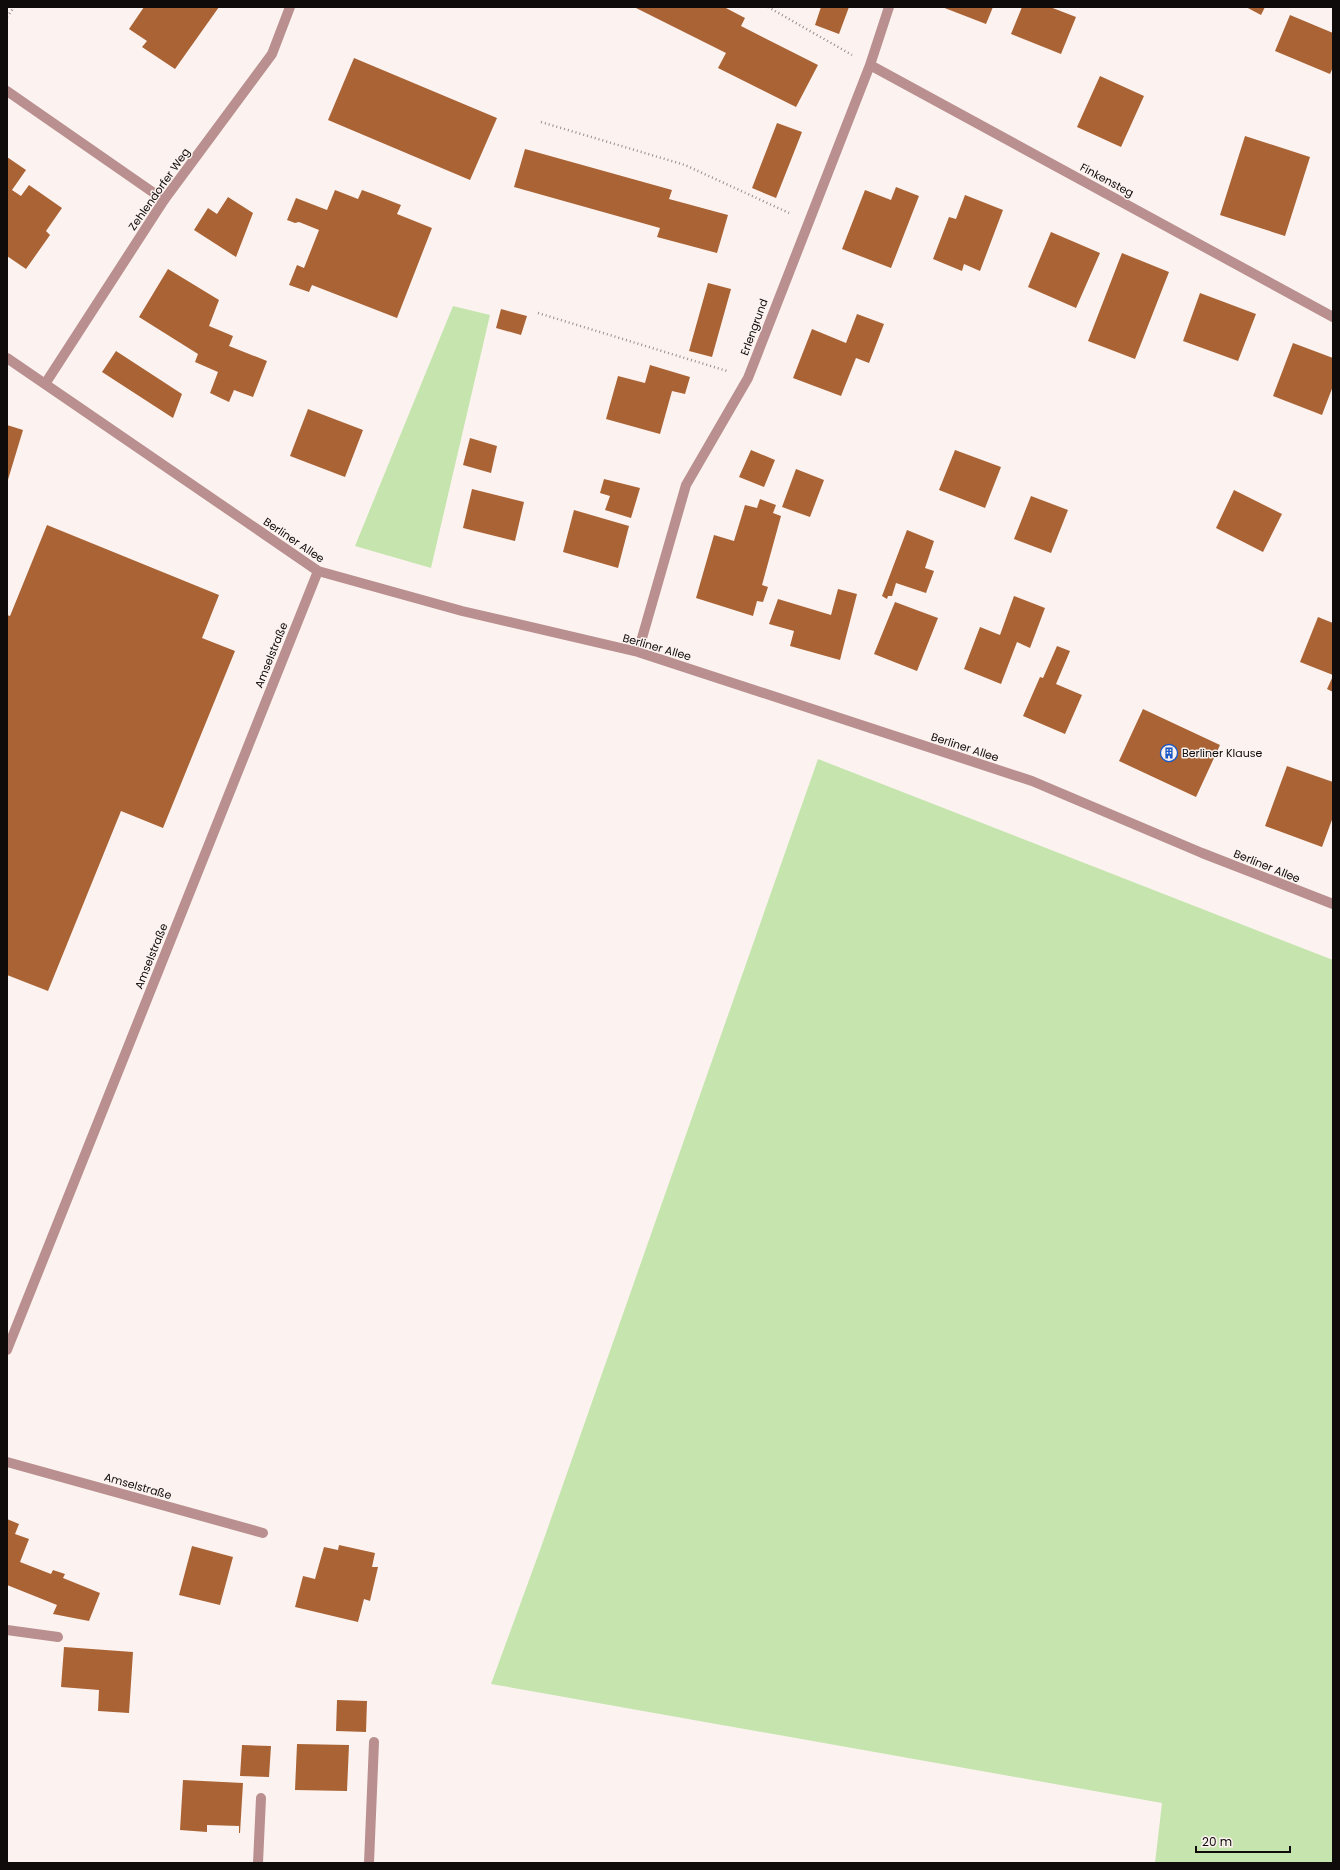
<svg xmlns="http://www.w3.org/2000/svg" width="1340" height="1870" viewBox="0 0 1340 1870" font-family="Poppins,sans-serif">
<style>
.green{fill:#c6e5ae}
.building{fill:#aa6334}
.lines{fill:none;stroke-linecap:round;stroke-linejoin:round}
.path{stroke:#97908e;stroke-width:2.5;stroke-dasharray:1 3;stroke-linecap:butt}
.lane{stroke:#b9908f;stroke-width:10}
.street{stroke:#b9908f;stroke-width:10}
.labels{text-anchor:middle;stroke-width:3;stroke-linejoin:round;paint-order:stroke}
.street-label{font-size:11px;fill:#0e0b0a;stroke:#fcf3f0}
.poi-label{font-size:11px;fill:#0e0b0a;stroke:#fcf3f0;text-anchor:start}
</style>
<rect width="100%" height="100%" fill="#fcf3f0"/>
<path class="green" d="M 453,306 L 490,315 L 431,568 L 355,546 Z
M 818,759 L 1333,960 L 1333,1863 L 1155,1863 L 1162,1803 L 491,1684 L 540,1550 Z"/>
<path class="building" d="M 144,7 L 219,7 L 175,69 L 142,47 L 147,41 L 129,29 Z
M 634,7 L 724,7 L 745,18 L 741,26 L 818,65 L 796,107 L 718,68 L 726,53 Z
M 821,7 L 849,7 L 839,34 L 815,25 Z
M 942,7 L 993,7 L 986,24 Z
M 1022,7 L 1050,7 L 1076,17 L 1061,54 L 1011,34 Z
M 1246,7 L 1265,7 L 1261,15 Z
M 1290,15 L 1333,33 L 1333,67 L 1330,74 L 1275,51 Z
M 354,58 L 497,118 L 470,180 L 328,120 Z
M 1100,76 L 1144,96 L 1121,147 L 1077,127 Z
M 777,123 L 802,132 L 776,198 L 752,188 Z
M 1245,136 L 1310,157 L 1285,236 L 1220,215 Z
M 525,149 L 672,190 L 669,199 L 728,215 L 717,253 L 657,237 L 660,228 L 514,187 Z
M 7,157 L 26,170 L 12,190 L 21,196 L 29,185 L 62,208 L 46,231 L 50,235 L 26,269 L 7,256 Z
M 896,187 L 919,196 L 891,268 L 842,249 L 865,190 L 891,200 Z
M 335,190 L 358,199 L 362,190 L 373,194 L 401,205 L 397,214 L 432,228 L 397,318 L 312,285 L 309,292 L 289,285 L 297,265 L 304,268 L 319,230 L 299,222 L 295,223 L 287,220 L 296,198 L 327,210 Z
M 965,195 L 1003,210 L 980,271 L 964,264 L 962,271 L 933,259 L 949,217 L 956,219 Z
M 228,197 L 253,213 L 236,257 L 194,230 L 208,208 L 217,214 Z
M 1051,232 L 1100,253 L 1076,308 L 1028,287 Z
M 1122,253 L 1169,272 L 1135,359 L 1088,341 Z
M 168,269 L 219,300 L 209,326 L 233,336 L 229,346 L 267,361 L 253,397 L 234,390 L 229,402 L 210,393 L 218,372 L 195,362 L 198,354 L 139,317 Z
M 708,283 L 731,289 L 712,357 L 689,351 Z
M 1200,293 L 1256,314 L 1238,361 L 1183,341 Z
M 501,309 L 527,316 L 521,335 L 496,328 Z
M 857,314 L 884,324 L 869,363 L 856,358 L 841,396 L 793,378 L 812,329 L 846,343 Z
M 1293,343 L 1333,358 L 1333,386 L 1322,415 L 1273,396 Z
M 116,351 L 182,394 L 173,418 L 102,372 Z
M 650,365 L 690,377 L 685,394 L 672,391 L 660,434 L 606,419 L 618,376 L 645,383 Z
M 308,409 L 363,430 L 345,477 L 290,456 Z
M 7,425 L 23,430 L 7,483 Z
M 470,438 L 497,446 L 491,473 L 463,465 Z
M 751,450 L 775,460 L 764,487 L 739,477 Z
M 955,450 L 1001,467 L 985,508 L 939,490 Z
M 796,469 L 824,480 L 810,517 L 782,507 Z
M 604,479 L 640,488 L 631,518 L 605,510 L 610,496 L 600,493 Z
M 472,489 L 524,502 L 515,541 L 463,528 Z
M 1234,490 L 1282,514 L 1263,552 L 1216,528 Z
M 1031,496 L 1068,510 L 1051,553 L 1014,539 Z
M 760,499 L 776,505 L 773,513 L 781,516 L 762,585 L 768,587 L 763,602 L 757,601 L 753,616 L 696,598 L 714,535 L 734,541 L 745,505 L 757,508 Z
M 574,510 L 629,526 L 618,568 L 563,552 Z
M 47,525 L 219,595 L 202,638 L 235,651 L 163,828 L 121,811 L 48,991 L 7,975 L 7,615 L 10,616 Z
M 907,530 L 934,541 L 925,568 L 934,571 L 926,593 L 896,583 L 892,596 L 888,596 L 887,599 L 882,596 Z
M 838,589 L 857,594 L 840,660 L 790,646 L 794,631 L 769,624 L 778,599 L 831,615 Z
M 1014,596 L 1045,608 L 1030,648 L 1017,642 L 1001,684 L 964,669 L 980,627 L 1000,635 Z
M 895,602 L 938,618 L 917,671 L 874,654 Z
M 1318,617 L 1333,623 L 1333,675 L 1300,662 Z
M 1057,646 L 1070,651 L 1056,684 L 1082,695 L 1065,734 L 1023,716 L 1040,677 L 1043,678 Z
M 1333,676 L 1333,692 L 1327,689 Z
M 1143,709 L 1220,745 L 1196,797 L 1119,761 Z
M 1287,766 L 1333,782 L 1333,817 L 1322,847 L 1265,826 Z
M 7,1519 L 19,1524 L 15,1534 L 29,1539 L 20,1562 L 51,1574 L 53,1570 L 65,1574 L 63,1578 L 100,1593 L 89,1621 L 53,1614 L 57,1605 L 7,1585 Z
M 339,1545 L 375,1553 L 372,1567 L 378,1567 L 370,1601 L 364,1599 L 358,1622 L 295,1607 L 303,1576 L 315,1579 L 324,1547 L 338,1550 Z
M 192,1546 L 233,1557 L 220,1605 L 179,1595 Z
M 64,1647 L 133,1652 L 129,1713 L 98,1711 L 99,1690 L 61,1687 Z
M 337,1700 L 367,1701 L 366,1732 L 336,1731 Z
M 297,1744 L 349,1745 L 347,1791 L 295,1790 Z
M 242,1745 L 271,1746 L 269,1777 L 240,1776 Z
M 183,1780 L 243,1783 L 240,1833 L 239,1833 L 239,1826 L 207,1825 L 207,1832 L 180,1830 Z"/>
<g class="lines">
<path class="path" d="M 768,7 L 852,55
M 7,17 L 14,7
M 541,122 L 685,165 L 789,213
M 538,313 L 727,371"/>
<path class="lane" d="M 7,91 L 164,200
M 7,1630 L 58,1637
M 258,1863 L 261,1798
M 369,1863 L 374,1742"/>
<path class="street" d="M 870,65 L 1333,317
M 7,358 L 318,571 L 462,611 L 638,652 L 1032,781 L 1202,853 L 1333,904
M 45,384 L 164,200 L 272,54 L 290,7
M 638,652 L 686,485 L 748,378 L 870,65 L 889,7
M 7,1350 L 318,571
M 7,1462 L 263,1533"/>
</g>
<defs>
<g id="building-ring" transform="scale(0.9)"><circle r="9.5" fill="#fcf3f0" stroke="#1a59c5" stroke-width="1.5"/><path d="M-4-6H4V6H1V3H-1V6H-4ZM-2.5-4.3h1.7v1.8h-1.7ZM.8-4.3h1.7v1.8H.8ZM-2.5-1h1.7V.8h-1.7ZM.8-1h1.7V.8H.8Z" fill="#1a59c5"/></g>
</defs>
<g fill-rule="evenodd">
<use href="#building-ring" x="1169" y="753"/>
</g>
<g class="labels">
<g class="street-label">
<text transform="translate(1107 180) rotate(28)" y="4">Finkensteg</text>
<text transform="translate(159 189) rotate(-55)" y="4">Zehlendorfer Weg</text>
<text transform="translate(754 327) rotate(-70)" y="4">Erlengrund</text>
<text transform="translate(294 540) rotate(34)" y="4">Berliner Allee</text>
<text transform="translate(657 647) rotate(16)" y="4">Berliner Allee</text>
<text transform="translate(271 655) rotate(-68)" y="4">Amselstraße</text>
<text transform="translate(965 747) rotate(18)" y="4">Berliner Allee</text>
<text transform="translate(1267 866) rotate(22)" y="4">Berliner Allee</text>
<text transform="translate(151 956) rotate(-68)" y="4">Amselstraße</text>
<text transform="translate(138 1486) rotate(16)" y="4">Amselstraße</text>
</g>
<g class="poi-label">
<text x="1182" y="757">Berliner Klause</text>
</g>
</g>
<rect width="1340" height="1870" fill="none" stroke="#0e0b0a" stroke-width="16"/>
<path d="M1196 1846v6h94v-6" fill="none" stroke="#0e0b0a" stroke-width="2"/>
<text x="1202" y="1846" font-size="12" fill="#0e0b0a" stroke="#fcf3f0" stroke-width="3" paint-order="stroke">20 m</text>
</svg>
